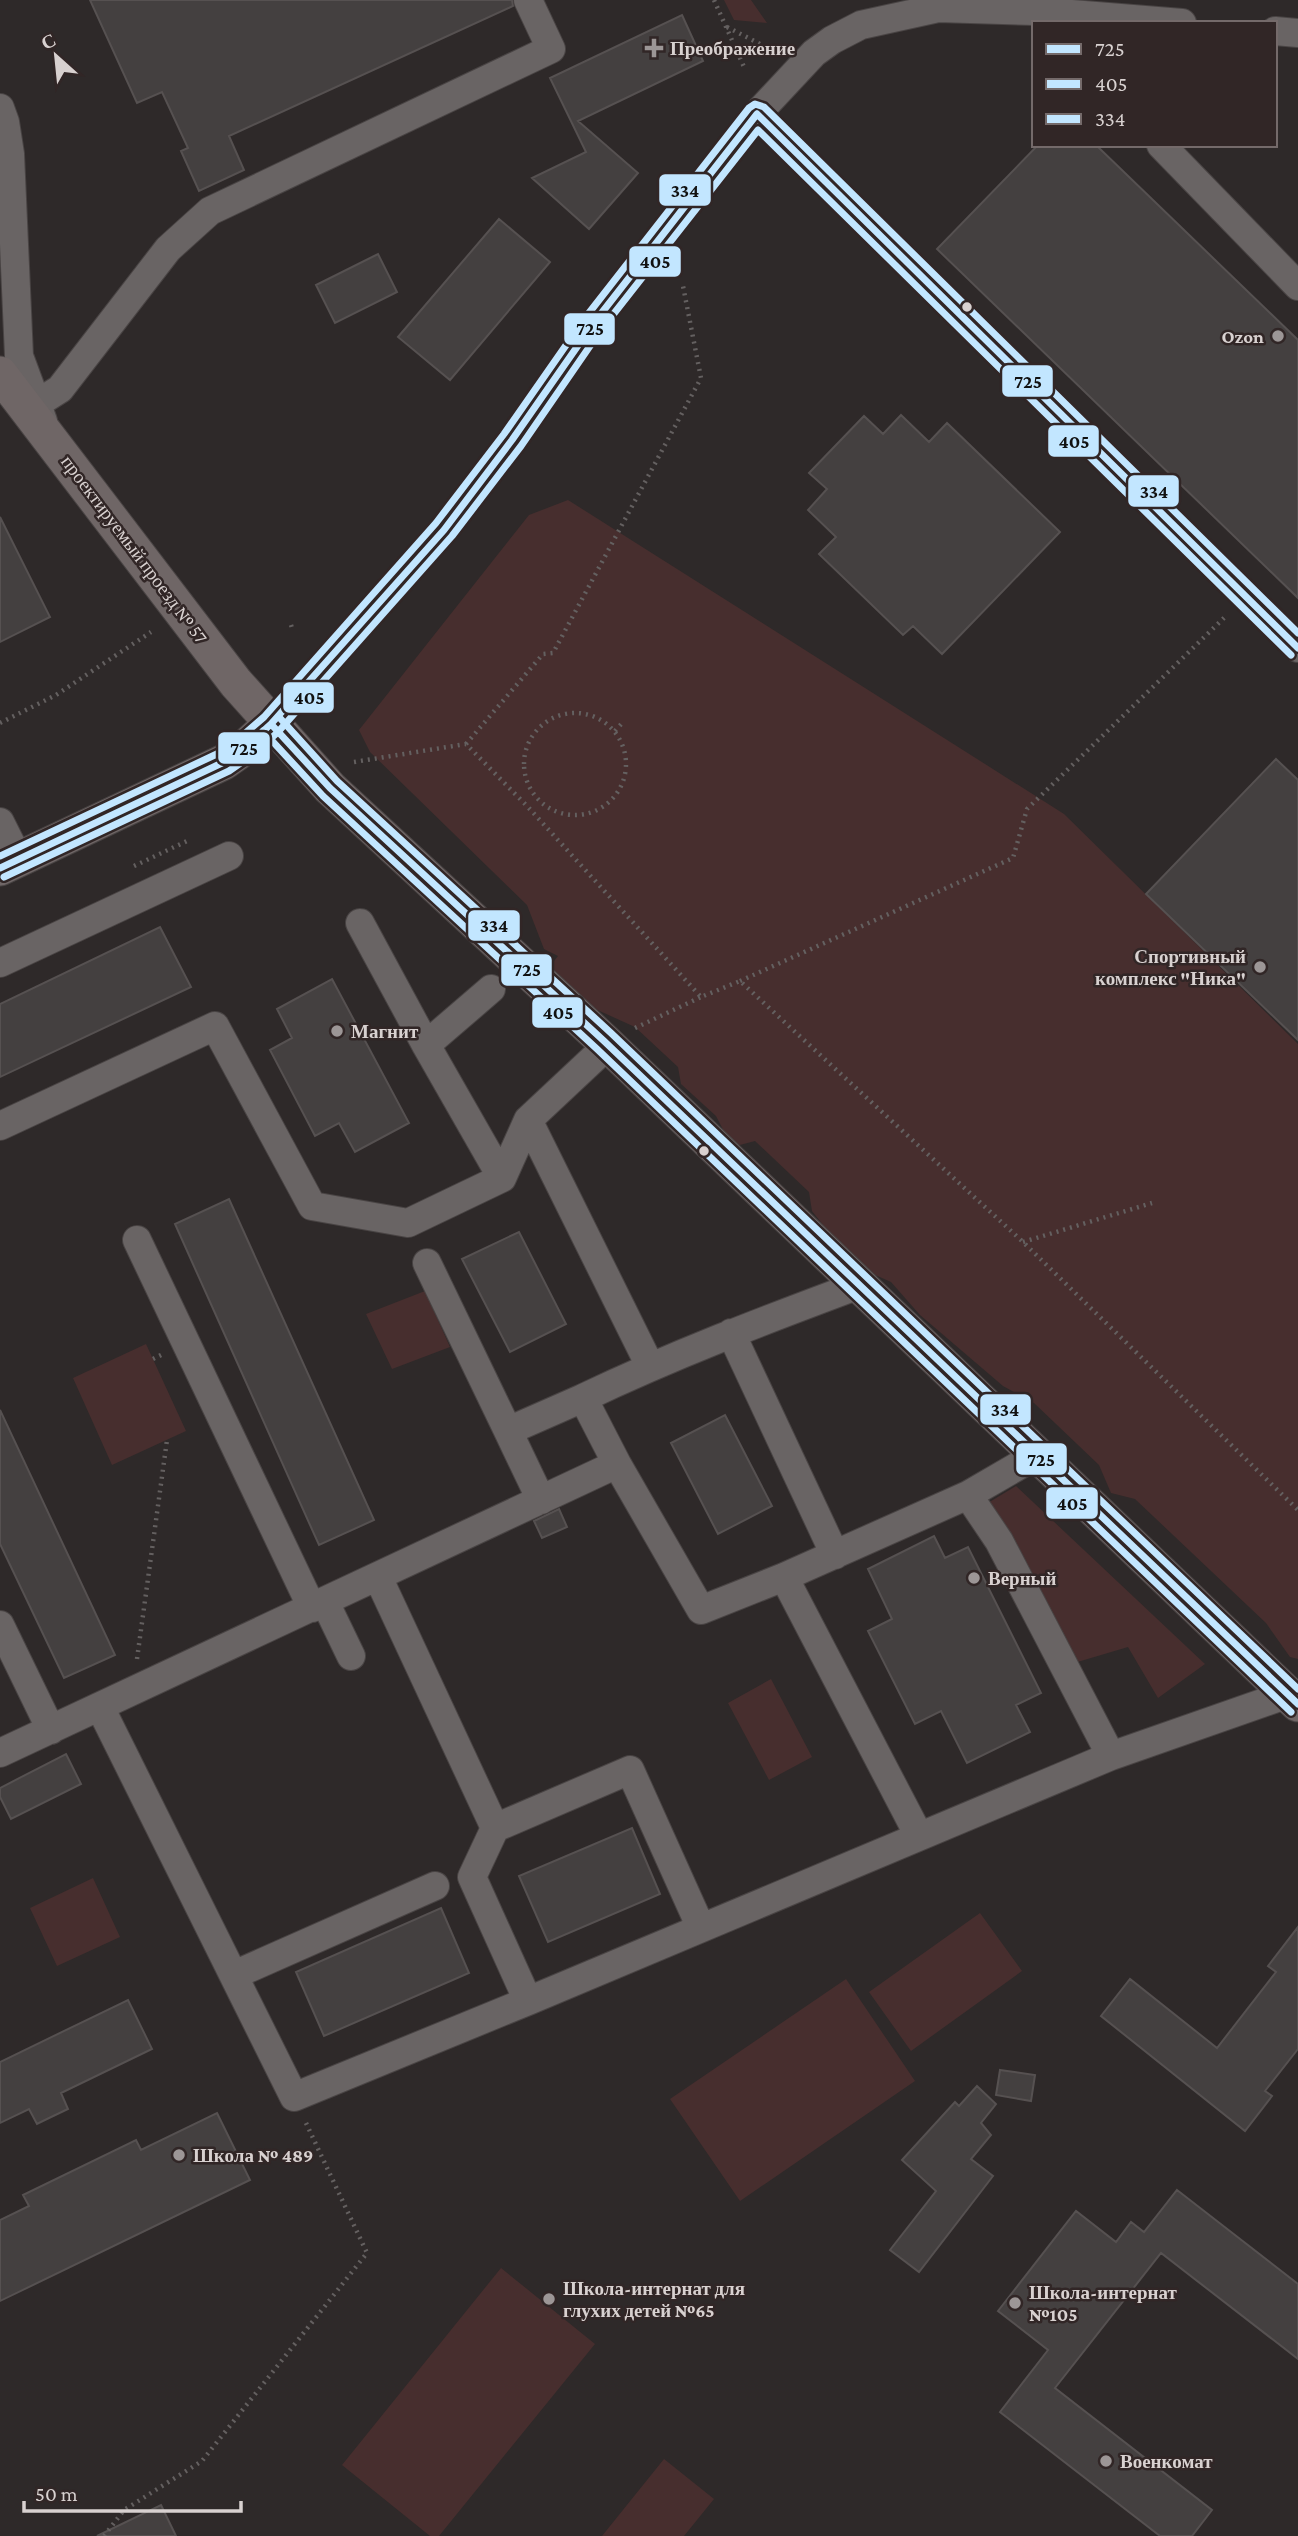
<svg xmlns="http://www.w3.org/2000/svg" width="1298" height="2536" viewBox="0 0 1298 2536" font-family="'Crimson Pro',serif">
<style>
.green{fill:#472e2e}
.building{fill:#444040;stroke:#565151;stroke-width:2}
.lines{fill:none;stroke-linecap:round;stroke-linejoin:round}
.minor-casing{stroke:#494444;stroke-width:30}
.major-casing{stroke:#494444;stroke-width:37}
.path{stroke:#646060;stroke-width:4.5;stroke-dasharray:2 5;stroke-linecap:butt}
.minor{stroke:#696464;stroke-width:28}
.major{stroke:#6f6666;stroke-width:35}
.bus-1-casing{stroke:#312626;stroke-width:12}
.bus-2-casing{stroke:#312626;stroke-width:12}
.bus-3-casing{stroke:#312626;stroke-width:12}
.bus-1{stroke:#c2e6ff;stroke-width:7}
.bus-2{stroke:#c2e6ff;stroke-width:7}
.bus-3{stroke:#c2e6ff;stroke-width:7}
.poi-dot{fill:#9c9696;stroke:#312626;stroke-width:2.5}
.bus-dot{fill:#d8d1d0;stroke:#312626;stroke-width:2.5}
.labels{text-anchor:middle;stroke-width:5;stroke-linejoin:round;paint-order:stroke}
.poi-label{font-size:19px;font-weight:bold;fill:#d8d1d0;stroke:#312626;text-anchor:start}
.street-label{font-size:19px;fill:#d8d1d0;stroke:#312626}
.line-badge{stroke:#312626;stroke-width:2.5}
.pale-badge-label{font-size:19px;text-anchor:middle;font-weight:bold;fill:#111}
</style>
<rect width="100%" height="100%" fill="#2e2929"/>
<path class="green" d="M 724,0 L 751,0 L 767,23 L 734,20 Z
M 568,500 L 1064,814 L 1298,1044 L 1298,1659 L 1290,1657 L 1266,1623 L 1135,1499 L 1111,1493 L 1099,1465 L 1034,1403 L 1003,1386 L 920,1315 L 891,1282 L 855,1266 L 812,1211 L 809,1192 L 755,1141 L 732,1147 L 716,1116 L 681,1084 L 678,1067 L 635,1027 L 582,1003 L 550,966 L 558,956 L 544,949 L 527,905 L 370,752 L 359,730 L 529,515 Z
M 425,1291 L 450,1347 L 392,1369 L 366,1314 Z
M 146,1344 L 186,1431 L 112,1465 L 73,1378 Z
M 1016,1486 L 1205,1664 L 1158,1698 L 1128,1647 L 1064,1666 L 978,1509 Z
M 771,1679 L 812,1757 L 769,1780 L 728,1703 Z
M 93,1878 L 120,1937 L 57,1966 L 30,1908 Z
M 980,1913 L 1022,1971 L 911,2051 L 869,1992 Z
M 846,1979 L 915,2081 L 740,2201 L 670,2099 Z
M 501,2268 L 595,2344 L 439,2536 L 430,2536 L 342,2465 Z
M 664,2459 L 714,2499 L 684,2536 L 602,2536 Z"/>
<path class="building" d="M 90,0 L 512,0 L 513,6 L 229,136 L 244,170 L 199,191 L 181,151 L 188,148 L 162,92 L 137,103 Z
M 682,15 L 703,61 L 578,121 L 638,173 L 589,229 L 532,178 L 586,152 L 550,78 Z
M 1038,145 L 1096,145 L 1298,340 L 1298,598 L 937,249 Z
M 499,219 L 550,262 L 450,380 L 398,337 Z
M 378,254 L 397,292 L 335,323 L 316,285 Z
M 901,415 L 929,442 L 947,423 L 1060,532 L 942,654 L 913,626 L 903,635 L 819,554 L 836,537 L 808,510 L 827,489 L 809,473 L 864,416 L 883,434 Z
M 0,517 L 50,617 L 0,642 Z
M 1276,759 L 1298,780 L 1298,1040 L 1146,894 Z
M 160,927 L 191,987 L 0,1077 L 0,1004 Z
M 332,979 L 409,1123 L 355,1152 L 339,1123 L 315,1136 L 270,1050 L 292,1038 L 277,1009 Z
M 229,1199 L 374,1520 L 319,1545 L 175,1224 Z
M 519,1232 L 566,1324 L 510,1352 L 462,1259 Z
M 0,1410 L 115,1655 L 64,1678 L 0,1544 Z
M 725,1415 L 772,1506 L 718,1534 L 671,1443 Z
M 559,1509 L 567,1527 L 542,1538 L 534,1521 Z
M 934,1536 L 945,1558 L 968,1547 L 1041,1693 L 1016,1705 L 1030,1732 L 967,1763 L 941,1711 L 915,1724 L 868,1631 L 892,1619 L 868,1569 Z
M 66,1754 L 81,1784 L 11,1819 L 0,1797 L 0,1788 Z
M 632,1828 L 660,1894 L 548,1942 L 519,1876 Z
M 441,1908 L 469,1973 L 324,2036 L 296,1972 Z
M 1298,1927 L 1298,2049 L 1265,2091 L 1272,2096 L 1245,2131 L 1101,2016 L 1130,1979 L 1217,2048 L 1276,1972 L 1268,1966 Z
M 128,2000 L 152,2049 L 61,2093 L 68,2109 L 47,2119 L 37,2124 L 29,2109 L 0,2123 L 0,2062 Z
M 1000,2070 L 1035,2075 L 1031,2101 L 996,2095 Z
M 977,2086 L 996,2104 L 981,2123 L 991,2135 L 971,2159 L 993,2176 L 919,2272 L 890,2250 L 936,2191 L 902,2160 L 955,2102 L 959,2106 Z
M 217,2113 L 250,2180 L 0,2301 L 0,2220 L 29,2206 L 23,2195 L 136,2140 L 141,2150 Z
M 1177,2190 L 1298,2284 L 1298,2359 L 1161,2253 L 1055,2388 L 1212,2510 L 1192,2536 L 1160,2536 L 1000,2412 L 1048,2350 L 998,2311 L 1076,2211 L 1116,2242 L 1131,2222 L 1144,2232 Z
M 161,2505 L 176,2536 L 97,2536 Z"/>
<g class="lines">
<g class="minor-casing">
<path id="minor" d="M 1275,31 L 1298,33
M 0,108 L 5,122 L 10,154 L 19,356 L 43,421
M 757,114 L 1298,648
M 1161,145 L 1298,286
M 38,403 L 60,389 L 168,249 L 210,211 L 551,49 L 528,0
M 271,724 L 444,530 L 512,440 L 593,324 L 757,114 L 814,53 L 832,40 L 861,25 L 938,8 L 1035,11 L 1182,23
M 0,822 L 19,860
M 360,923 L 426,1045 L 502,1178
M 0,963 L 229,856
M 426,1045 L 491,989
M 528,1120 L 650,1366
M 0,1126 L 215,1026 L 312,1206 L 408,1223 L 502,1178 L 528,1120 L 608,1045
M 137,1240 L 312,1608
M 427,1263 L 508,1431
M 731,1333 L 835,1555
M 617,1464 L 701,1610 L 784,1577 L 968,1495 L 1037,1455
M 968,1495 L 999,1541 L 1111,1756
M 541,1500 L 508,1431 L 583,1398
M 378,1577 L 495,1828
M 784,1577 L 919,1836
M 325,1602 L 351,1656
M 0,1625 L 51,1730
M 100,1707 L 294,2097 L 528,2001 L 1111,1756 L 1288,1694
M 0,1753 L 617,1464 L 583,1398 C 673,1355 765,1320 859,1285
M 234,1975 L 435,1886
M 528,2001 L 472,1877 L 495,1828 L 630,1770 L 701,1928"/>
</g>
<g class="major-casing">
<path id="major" d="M 0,374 L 236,683 L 330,788 L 604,1041 L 1298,1704
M 0,868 L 224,762 L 248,745 L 271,724"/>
</g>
<path class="path" d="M 714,0 L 744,67
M 727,27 L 762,45
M 291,625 L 293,631
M524 764a51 51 0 1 1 102 0a51 51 0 1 1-102 0Z
M 0,723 L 56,695 L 151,632
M 615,731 L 624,721
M 466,744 L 543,654 L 553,653 L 701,378 L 683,286
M 354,762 L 466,744 L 527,806 L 701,997 L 740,981 L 1023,1242 L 1298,1510
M 134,866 L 187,841
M 740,981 L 1013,858 L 1027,809 L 1227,615
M 635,1028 L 701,997
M 1023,1242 L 1152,1203
M 153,1359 L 163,1354
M 137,1659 L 167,1440
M 104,2536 L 124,2510 L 202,2461 L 367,2253 L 306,2123"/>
<use href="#minor" class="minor"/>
<use href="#major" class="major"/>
<g class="bus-1-casing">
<path id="bus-1" d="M 757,114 L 1298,648
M 271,724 L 330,788 L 604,1041 L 1298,1704
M 0,868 L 224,762 L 248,745 L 271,724 L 444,530 L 512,440 L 593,324 L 757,114"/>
</g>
<g class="bus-2-casing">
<path id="bus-2" d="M 263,731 L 323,796 L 597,1049 L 1291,1712
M 4,877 L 229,771 L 255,753 L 278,732 L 452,536 L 521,446 L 601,330 L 758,130 L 1291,655"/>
</g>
<g class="bus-3-casing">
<path id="bus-3" d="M 279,717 L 337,781 L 611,1033 L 1298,1689
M 0,856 L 219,753 L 241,737 L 264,717 L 436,523 L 504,434 L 585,318 L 749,108 L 755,104 L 764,107 L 1298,633"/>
</g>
<use href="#bus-1" class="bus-1"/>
<use href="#bus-2" class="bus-2"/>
<use href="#bus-3" class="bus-3"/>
</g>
<g class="poi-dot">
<path d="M650.5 37.5h7v7h7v7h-7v7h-7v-7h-7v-7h7z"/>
<circle cx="1278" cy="336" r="7"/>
<circle cx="1260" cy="967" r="7"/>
<circle cx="337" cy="1031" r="7"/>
<circle cx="974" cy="1578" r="7"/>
<circle cx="179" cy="2155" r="7"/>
<circle cx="549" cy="2299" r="7"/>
<circle cx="1015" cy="2303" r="7"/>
<circle cx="1106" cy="2461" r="7"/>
</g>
<g class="bus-dot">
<circle cx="967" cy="307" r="6"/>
<circle cx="704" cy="1151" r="6"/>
</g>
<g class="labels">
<g class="poi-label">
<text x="670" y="55">Преображение</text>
<text x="1264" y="343" text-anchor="end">Ozon</text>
<text x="1246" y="963" text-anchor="end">Спортивный<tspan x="1246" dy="22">комплекс "Ника"</tspan></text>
<text x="351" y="1038">Магнит</text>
<text x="988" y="1585">Верный</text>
<text x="193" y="2162">Школа № 489</text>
<text x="563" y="2295">Школа-интернат для<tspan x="563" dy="22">глухих детей №65</tspan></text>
<text x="1029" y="2299">Школа-интернат<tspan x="1029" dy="22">№105</tspan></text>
<text x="1120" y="2468">Военкомат</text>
</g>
<g class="street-label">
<text transform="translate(135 549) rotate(53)" y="7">проектируемый проезд № 57</text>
</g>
</g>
<g class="line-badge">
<rect x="658" y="173" width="54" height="34" rx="7" fill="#c2e6ff"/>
<rect x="628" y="245" width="54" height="33" rx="7" fill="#c2e6ff"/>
<rect x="563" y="312" width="53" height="34" rx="7" fill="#c2e6ff"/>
<rect x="1001" y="364" width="53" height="34" rx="7" fill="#c2e6ff"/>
<rect x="1047" y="424" width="53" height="34" rx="7" fill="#c2e6ff"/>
<rect x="1127" y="474" width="53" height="34" rx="7" fill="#c2e6ff"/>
<rect x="282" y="681" width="53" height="33" rx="7" fill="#c2e6ff"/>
<rect x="217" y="731" width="54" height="34" rx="7" fill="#c2e6ff"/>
<rect x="467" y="909" width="54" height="33" rx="7" fill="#c2e6ff"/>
<rect x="500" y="953" width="53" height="34" rx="7" fill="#c2e6ff"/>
<rect x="531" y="996" width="53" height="33" rx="7" fill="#c2e6ff"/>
<rect x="979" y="1393" width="53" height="33" rx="7" fill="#c2e6ff"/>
<rect x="1015" y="1442" width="53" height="34" rx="7" fill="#c2e6ff"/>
<rect x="1045" y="1486" width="54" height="34" rx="7" fill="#c2e6ff"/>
</g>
<g class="pale-badge-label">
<text x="685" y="197">334</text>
<text x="655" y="268">405</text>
<text x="590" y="335">725</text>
<text x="1028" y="388">725</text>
<text x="1074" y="448">405</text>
<text x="1154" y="498">334</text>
<text x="309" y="704">405</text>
<text x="244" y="755">725</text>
<text x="494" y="932">334</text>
<text x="527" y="976">725</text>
<text x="558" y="1019">405</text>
<text x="1005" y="1416">334</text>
<text x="1041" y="1466">725</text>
<text x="1072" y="1510">405</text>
</g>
<rect x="1032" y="21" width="245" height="126" fill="#312626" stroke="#746a6a" stroke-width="2"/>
<rect x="1046" y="44" width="35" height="10" fill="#c2e6ff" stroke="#746a6a" stroke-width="2"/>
<text x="1095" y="56" font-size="21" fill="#d8d1d0">725</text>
<rect x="1046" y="79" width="35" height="10" fill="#c2e6ff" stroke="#746a6a" stroke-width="2"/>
<text x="1095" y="91" font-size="21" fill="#d8d1d0">405</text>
<rect x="1046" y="114" width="35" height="10" fill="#c2e6ff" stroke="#746a6a" stroke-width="2"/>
<text x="1095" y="126" font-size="21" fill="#d8d1d0">334</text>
<g transform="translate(56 56) rotate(333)" stroke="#312626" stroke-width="5" paint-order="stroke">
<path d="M0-5L12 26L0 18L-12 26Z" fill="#d8d1d0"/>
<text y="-10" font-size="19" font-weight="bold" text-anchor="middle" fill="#d8d1d0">С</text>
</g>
<path d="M24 2501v10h217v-10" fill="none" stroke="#d8d1d0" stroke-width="3.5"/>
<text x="35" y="2501" font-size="21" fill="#d8d1d0" stroke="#312626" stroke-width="5" paint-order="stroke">50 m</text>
</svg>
